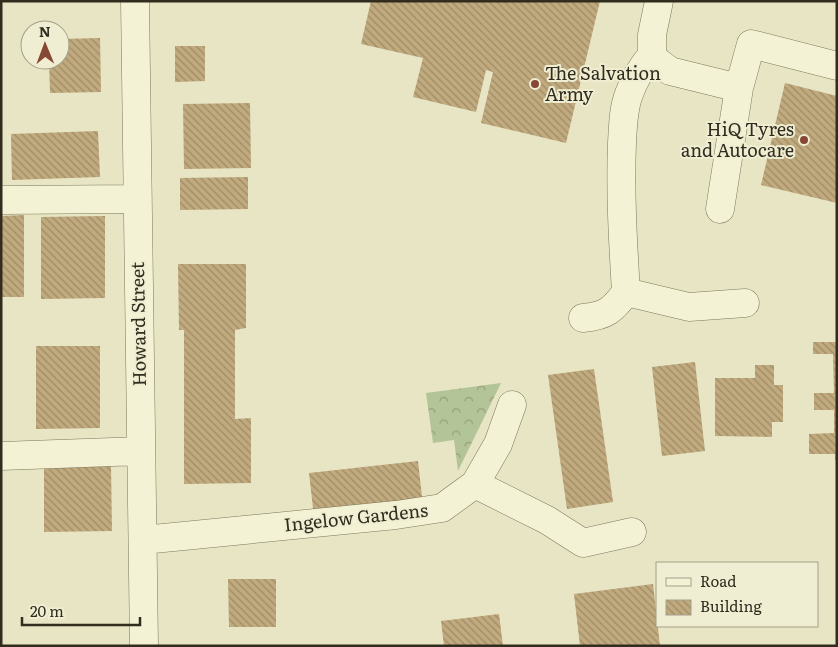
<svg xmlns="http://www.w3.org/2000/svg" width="838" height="647" viewBox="0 0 838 647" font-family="Literata,serif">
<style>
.forest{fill:url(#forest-crowns)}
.building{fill:url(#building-back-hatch)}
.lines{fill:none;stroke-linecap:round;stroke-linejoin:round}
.minor-casing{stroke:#7f775c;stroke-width:29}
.minor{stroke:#f3f2d5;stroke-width:28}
.poi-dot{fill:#864834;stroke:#f0eed2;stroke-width:2}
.labels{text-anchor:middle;stroke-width:4;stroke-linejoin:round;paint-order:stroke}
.poi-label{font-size:18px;fill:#312c1e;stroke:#f0eed2;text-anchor:start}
.street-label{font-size:18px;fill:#312c1e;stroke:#f0eed2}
</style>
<defs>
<pattern id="forest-crowns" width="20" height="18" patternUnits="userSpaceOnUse" patternTransform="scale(1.25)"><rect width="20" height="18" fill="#b4c499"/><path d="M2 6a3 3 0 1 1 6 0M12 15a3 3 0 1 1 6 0" fill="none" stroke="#939f7c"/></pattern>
<pattern id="building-back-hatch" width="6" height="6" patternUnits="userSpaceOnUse" patternTransform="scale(1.25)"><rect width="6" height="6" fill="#c1aa7e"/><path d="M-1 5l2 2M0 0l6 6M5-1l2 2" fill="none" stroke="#9d8b67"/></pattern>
</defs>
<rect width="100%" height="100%" fill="#e7e5c3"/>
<path class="forest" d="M 501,383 L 458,471 L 454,440 L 433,443 L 426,393 Z"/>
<path class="building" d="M 371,1 L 600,1 L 566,143 L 481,123 L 493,72 L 486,70 L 476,112 L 413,97 L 423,58 L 361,44 Z
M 100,38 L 101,92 L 50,93 L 49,60 L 60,60 L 60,39 Z
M 175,46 L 205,46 L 205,81 L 175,82 Z
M 785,83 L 837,96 L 837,203 L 761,185 Z
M 250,103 L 251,168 L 184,169 L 183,104 Z
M 98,131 L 100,177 L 12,180 L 11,134 Z
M 248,177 L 248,209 L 180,210 L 180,178 Z
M 24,215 L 24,297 L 1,297 L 1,216 Z
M 105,216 L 105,298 L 41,299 L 41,217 Z
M 178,264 L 246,264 L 246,328 L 235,330 L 235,419 L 251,418 L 251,483 L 184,484 L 184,330 L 179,330 Z
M 813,342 L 837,342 L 837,460 L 835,460 L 835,454 L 809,454 L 809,434 L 834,433 L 834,410 L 814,410 L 814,393 L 834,393 L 833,354 L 813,354 Z
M 36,346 L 100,346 L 100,428 L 36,429 Z
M 695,362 L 705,451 L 662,456 L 652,367 Z
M 755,365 L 774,365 L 774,385 L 783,385 L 783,422 L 772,422 L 772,437 L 715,436 L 715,378 L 755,378 Z
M 594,369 L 613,502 L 567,509 L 548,375 Z
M 418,461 L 423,506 L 314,517 L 309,473 Z
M 44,466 L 111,466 L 112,531 L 44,532 Z
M 228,579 L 276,579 L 276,627 L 229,627 Z
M 653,584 L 660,646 L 580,646 L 574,594 Z
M 499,614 L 503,646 L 444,646 L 441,621 Z"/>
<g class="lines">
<g class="minor-casing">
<path id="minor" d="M 135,1 L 144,646
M 659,1 L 652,35 L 652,55 L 658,62 L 670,71 L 739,88
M 1,200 L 137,199
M 720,209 L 739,88 L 751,44 L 837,66
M 626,292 L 689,307 L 745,303
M 583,318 C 606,316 613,310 626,292 C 623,243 620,193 622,143 C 623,127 623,109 629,94 C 634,79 642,67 652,55
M 1,456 L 141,451
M 475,484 L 547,520 L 583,543 L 632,532
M 143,540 L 396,515 L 442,508 L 475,484 L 498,444 L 512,405"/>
</g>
<use href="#minor" class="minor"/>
</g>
<g class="poi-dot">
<circle cx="535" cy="84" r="5"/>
<circle cx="804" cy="140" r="5"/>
</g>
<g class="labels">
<g class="poi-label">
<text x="545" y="80">The Salvation<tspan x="545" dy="21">Army</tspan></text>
<text x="794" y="136" text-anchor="end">HiQ Tyres<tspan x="794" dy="21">and Autocare</tspan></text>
</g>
<g class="street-label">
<text transform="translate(139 324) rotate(-91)" y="6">Howard Street</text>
<text transform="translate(356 518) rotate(-6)" y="6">Ingelow Gardens</text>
</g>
</g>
<rect width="838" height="647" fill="none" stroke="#312c1e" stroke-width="5"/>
<rect x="656" y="562" width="162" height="65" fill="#f0eed2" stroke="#a4a08a"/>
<rect x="666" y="578" width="25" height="8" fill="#f3f2d5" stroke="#a4a08a"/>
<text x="700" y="587" font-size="15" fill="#312c1e">Road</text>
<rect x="666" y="600" width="25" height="15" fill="url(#building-back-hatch)" stroke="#a4a08a"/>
<text x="700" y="612" font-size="15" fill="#312c1e">Building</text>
<g transform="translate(45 45) rotate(359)"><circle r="24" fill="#f0eed2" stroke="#a4a08a"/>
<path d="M0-4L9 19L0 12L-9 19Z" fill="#864834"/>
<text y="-8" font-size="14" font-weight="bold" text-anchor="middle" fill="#312c1e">N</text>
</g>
<path d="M22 617v8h118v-8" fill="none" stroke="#312c1e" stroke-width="2.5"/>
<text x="30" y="617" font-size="15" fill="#312c1e" stroke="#f0eed2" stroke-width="4" paint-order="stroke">20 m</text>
</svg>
